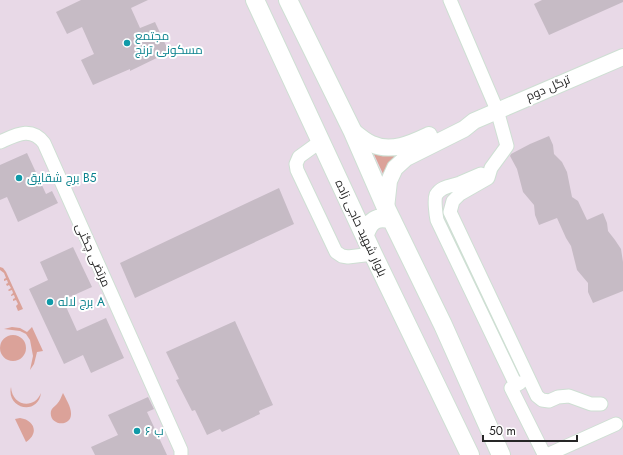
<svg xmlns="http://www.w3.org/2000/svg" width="623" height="455" viewBox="0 0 623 455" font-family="Jost,Cairo,sans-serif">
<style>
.green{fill:#dba299}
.building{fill:#c6bbc5}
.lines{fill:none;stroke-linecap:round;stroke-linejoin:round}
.minor-casing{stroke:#cedfd3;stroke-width:15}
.tertiary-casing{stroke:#cedfd3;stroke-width:18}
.secondary-casing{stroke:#cedfd3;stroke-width:20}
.minor{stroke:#fff;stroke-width:13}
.tertiary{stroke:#fff;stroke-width:16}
.secondary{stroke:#fff;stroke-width:18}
.culture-dot{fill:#0f9aa8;stroke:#fff;stroke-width:1.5}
.labels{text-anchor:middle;stroke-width:4;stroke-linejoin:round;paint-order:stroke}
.culture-label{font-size:12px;fill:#0d838f;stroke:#fff;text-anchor:start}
.street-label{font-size:12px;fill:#262626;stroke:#fff}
</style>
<rect width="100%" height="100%" fill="#e8d9e7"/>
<path class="green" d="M 372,150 L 405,150 L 384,176 Z
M 0,267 L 3,268 L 6,272 L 23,309 L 18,311 L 16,306 L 18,304 L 16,300 L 13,301 L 13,299 L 15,298 L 14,295 L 11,296 L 11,295 L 13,293 L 12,290 L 9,291 L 8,290 L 11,288 L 9,285 L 7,286 L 6,284 L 8,283 L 7,280 L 4,281 L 4,279 L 6,278 L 4,273 L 0,270 Z
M 12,327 L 20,328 L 27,332 L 32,327 L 43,351 L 37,352 L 34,364 L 30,370 L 33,356 L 30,340 L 26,334 L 20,331 L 4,329 Z
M0 348a13 13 0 1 1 26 0a13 13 0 1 1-26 0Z
M 11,387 C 12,406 34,410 41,393 C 38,416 6,409 11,387 Z
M 63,393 C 66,399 71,407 71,413 C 72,428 48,426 51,411 C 52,408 54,407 57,404 C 60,401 61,397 63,393 Z
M 20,418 C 35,420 39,434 26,442 L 15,419 Z"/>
<path class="building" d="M 81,0 L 148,0 L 131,8 L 140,28 L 155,22 L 169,52 L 130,71 L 130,69 L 93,85 L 81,60 L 94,54 L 82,27 L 67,34 L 56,12 Z
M 542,0 L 623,0 L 623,2 L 549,35 L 534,4 Z
M 549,136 L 553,145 L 554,154 L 562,162 L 567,172 L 572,197 L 578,201 L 587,220 L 603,213 L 607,223 L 608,231 L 615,240 L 621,249 L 623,262 L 623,291 L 593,303 L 588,292 L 588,283 L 577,270 L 571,246 L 566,238 L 557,218 L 539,225 L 535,215 L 534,205 L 523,192 L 517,169 L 510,156 L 511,154 L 530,144 Z
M 27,153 L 46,194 L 52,191 L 58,203 L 18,222 L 7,197 L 0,200 L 0,165 Z
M 279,188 L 294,224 L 135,298 L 120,263 Z
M 73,247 L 92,287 L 63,300 L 77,331 L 106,318 L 124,358 L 91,373 L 83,355 L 64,364 L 29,289 L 48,280 L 40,262 Z
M 235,321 L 273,405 L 259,411 L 260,414 L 222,432 L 220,429 L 207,435 L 195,410 L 192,411 L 176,380 L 179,379 L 166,352 Z
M 148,397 L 154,409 L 147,412 L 167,455 L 95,455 L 91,447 L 118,435 L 108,415 Z"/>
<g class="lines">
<g class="minor-casing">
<path id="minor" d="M 450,0 L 497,110 L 507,146 L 491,168 L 488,178 L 460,194 L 453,201 L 450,212 L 537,396 L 542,400 L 549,401 L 558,397 L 569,396 L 591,404 L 601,404
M 321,141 L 299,157 L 296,164 L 297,170 L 336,252 L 342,256 L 348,257 L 373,254
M 0,142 C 16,135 31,126 44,143 L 181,450 L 181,455
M 481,174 C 474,177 467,180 460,183 C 452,186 441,186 436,195 C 434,200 436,215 437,220 L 516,385
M 520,383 L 511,388 L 543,452 L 545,454 L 547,455 L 616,424"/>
</g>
<g class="tertiary-casing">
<path id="tertiary" d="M 352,130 C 358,135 365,141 372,144 C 391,153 412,143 429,135
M 386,208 L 389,181 L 395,168 L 406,158 L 464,129 L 474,121 L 623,57"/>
</g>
<g class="secondary-casing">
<path id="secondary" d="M 255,0 L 373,254 L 470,455
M 288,0 L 352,130 L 386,208 L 443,325 L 501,455
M 365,235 C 369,221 377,215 392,220"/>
</g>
<use href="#minor" class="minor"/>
<use href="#tertiary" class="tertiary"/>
<use href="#secondary" class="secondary"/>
</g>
<g class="culture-dot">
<circle cx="127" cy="43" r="4"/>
<circle cx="19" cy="178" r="4"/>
<circle cx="50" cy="302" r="4"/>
<circle cx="137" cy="431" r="4"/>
</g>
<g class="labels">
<g class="culture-label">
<text x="135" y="40">مجتمع<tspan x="135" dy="14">مسکونی ترنج</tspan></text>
<text x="27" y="182">برج شقایق B5</text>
<text x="58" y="306">برج لاله A</text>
<text x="145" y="435">ب ۶</text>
</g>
<g class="street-label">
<text transform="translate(548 88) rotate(-23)" y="4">ترگل دوم</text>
<text transform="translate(361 228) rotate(65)" y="4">بلوار شهید حاجی زاده</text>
<text transform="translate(93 255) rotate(66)" y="4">مرتضی چگنی</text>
</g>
</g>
<path d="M483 435v6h94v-6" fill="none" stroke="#262626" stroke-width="2"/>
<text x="489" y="435" font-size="12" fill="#262626" stroke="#ffffff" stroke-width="3" paint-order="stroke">50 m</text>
</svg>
